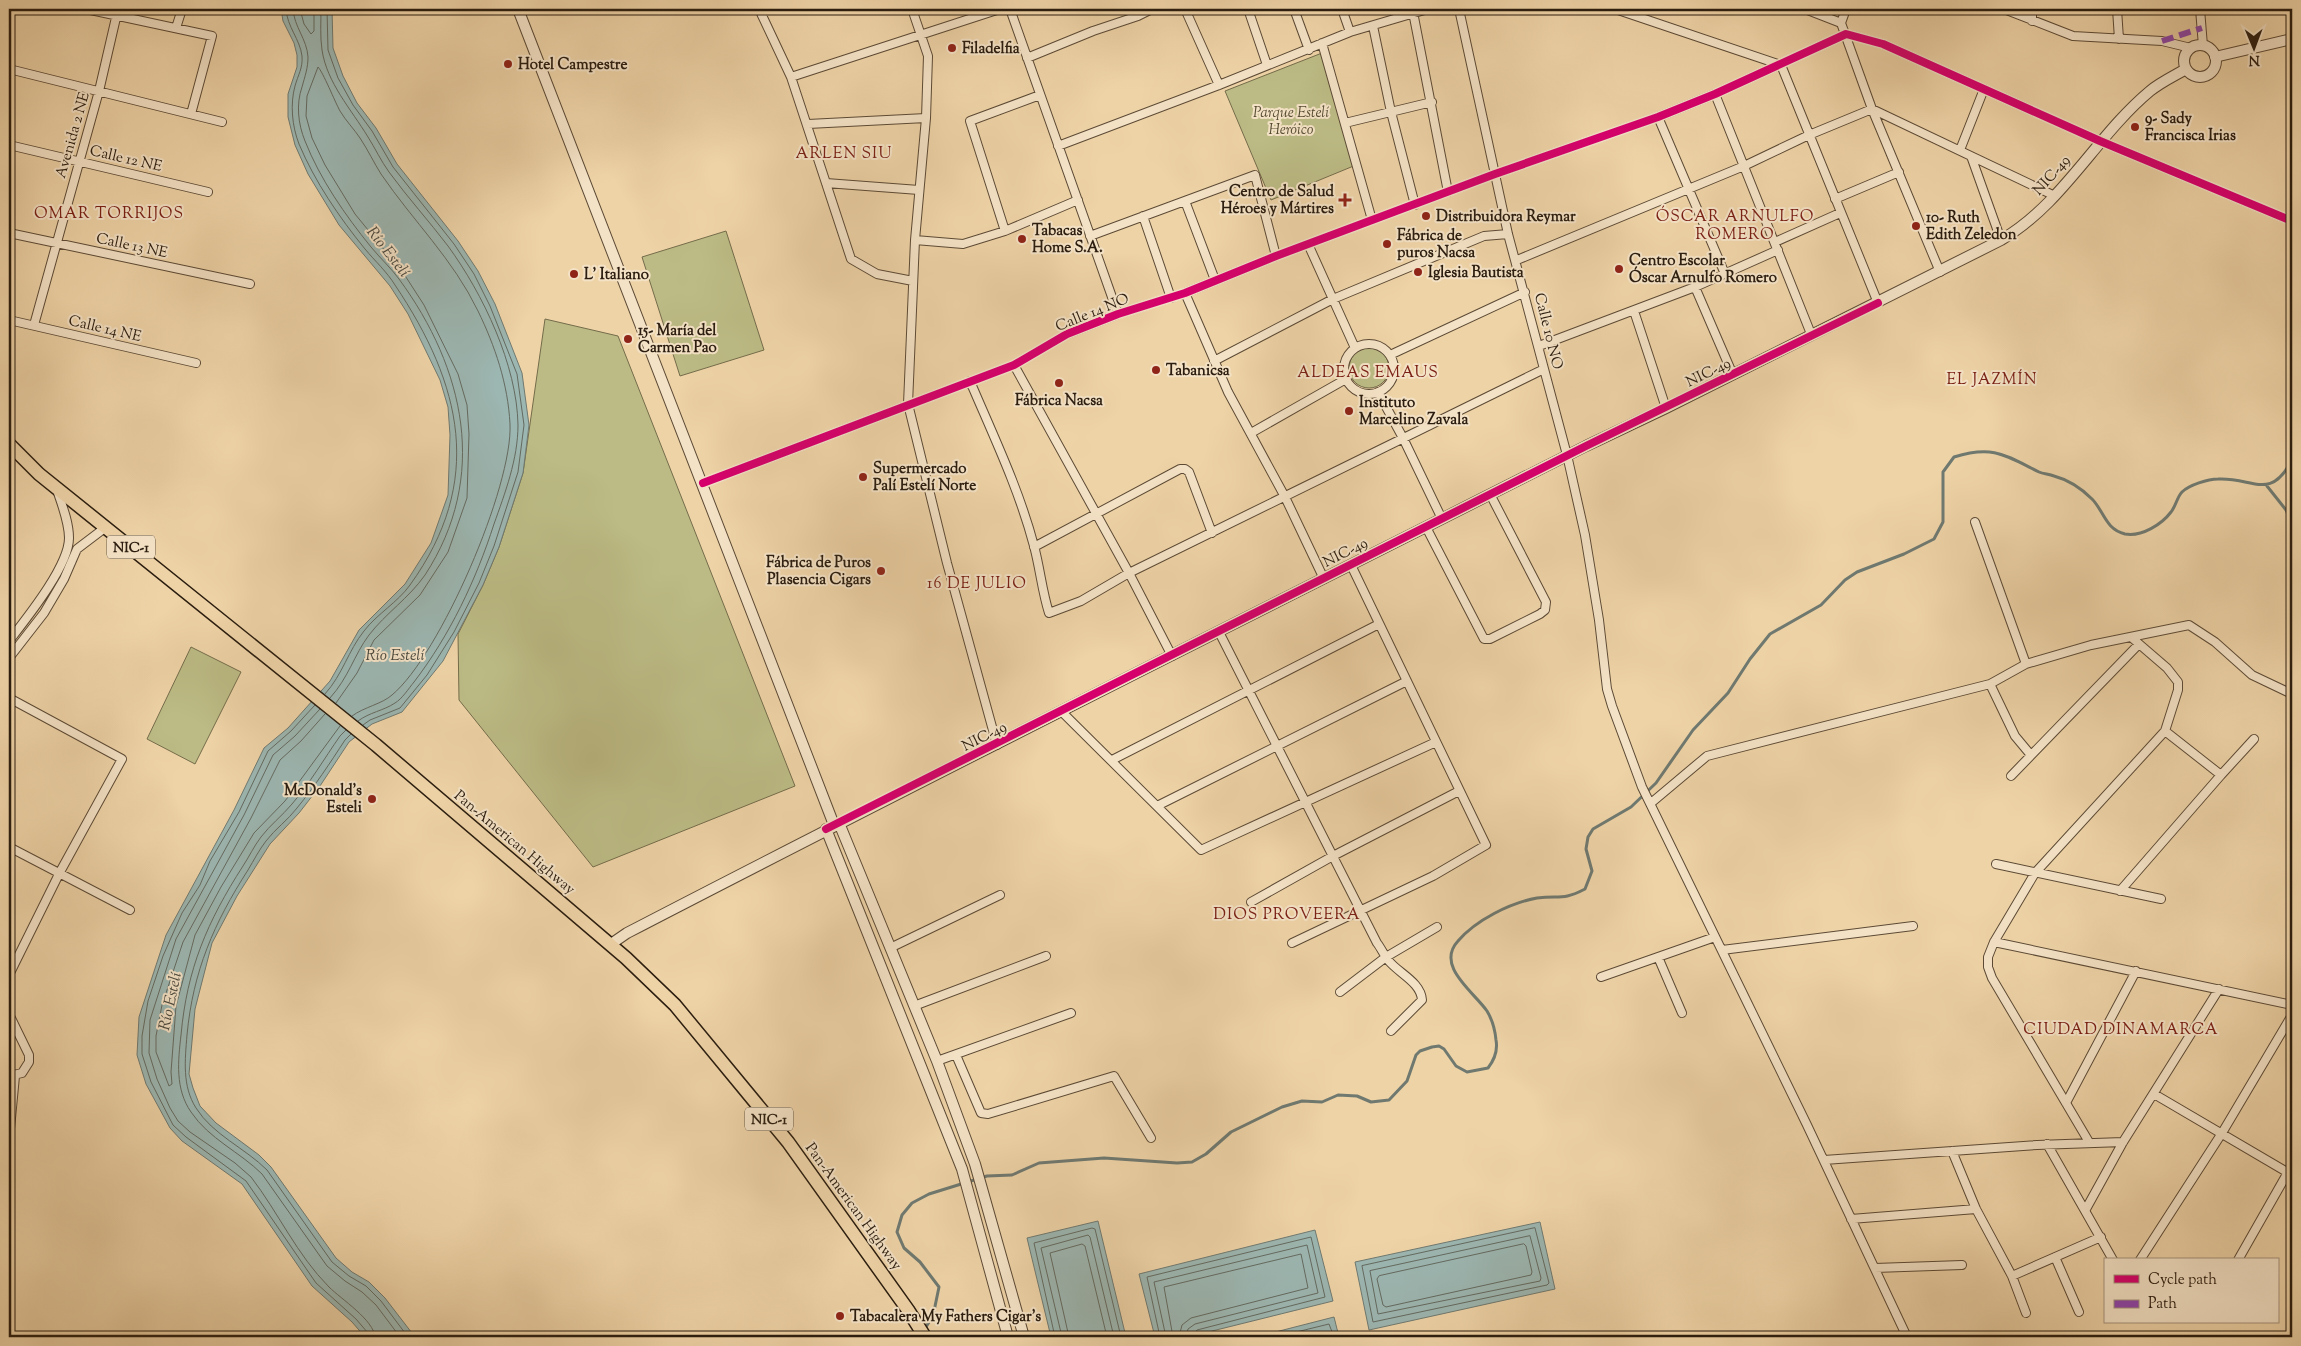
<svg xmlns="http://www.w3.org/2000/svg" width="2301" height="1346" viewBox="0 0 2301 1346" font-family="'Sorts Mill Goudy',serif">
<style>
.green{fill:#bcbb85;stroke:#746c4a}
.water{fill:#9cb6b1;stroke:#6f7970}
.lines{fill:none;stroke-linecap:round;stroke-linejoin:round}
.shore{stroke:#646a60;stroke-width:1}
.stream{stroke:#6f7970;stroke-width:3}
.minor-casing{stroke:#5c4a35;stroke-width:10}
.tertiary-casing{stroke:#5c4a35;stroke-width:12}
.trunk-casing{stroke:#2b1d0f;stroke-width:15}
.minor{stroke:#f4e2c6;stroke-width:8}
.tertiary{stroke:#f4e2c6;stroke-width:10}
.trunk{stroke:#eed3a7;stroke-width:12}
.quiet{stroke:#8e44ad;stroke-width:6;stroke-dasharray:12 6;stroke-linecap:butt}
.cycleway-casing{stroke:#f4e2c6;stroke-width:11}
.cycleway{stroke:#d6006c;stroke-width:8}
.poi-dot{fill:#8f2418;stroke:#f4e2c6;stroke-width:2}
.labels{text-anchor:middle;stroke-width:4;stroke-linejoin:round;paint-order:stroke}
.shield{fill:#f4e2c6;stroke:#675846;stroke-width:1}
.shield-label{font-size:14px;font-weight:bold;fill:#2b1d0f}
.poi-label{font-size:15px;font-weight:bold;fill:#2b1d0f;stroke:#f4e2c6;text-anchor:start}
.park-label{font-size:15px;font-style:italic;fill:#564c32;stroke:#f4e2c6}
.street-label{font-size:15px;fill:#2b1d0f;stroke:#f4e2c6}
.neighbourhood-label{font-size:16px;letter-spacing:1px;fill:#7a1f14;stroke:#f4e2c6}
.water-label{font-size:16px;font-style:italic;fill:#4d4b40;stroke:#f4e2c6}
</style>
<rect width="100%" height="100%" fill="#eed3a7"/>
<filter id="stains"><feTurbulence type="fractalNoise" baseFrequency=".004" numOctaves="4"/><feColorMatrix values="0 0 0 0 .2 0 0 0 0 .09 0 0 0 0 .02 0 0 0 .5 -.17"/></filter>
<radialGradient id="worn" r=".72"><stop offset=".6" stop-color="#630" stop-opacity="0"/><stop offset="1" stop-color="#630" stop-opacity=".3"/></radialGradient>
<path class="green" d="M 1322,53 L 1356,165 L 1271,200 L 1225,91 Z
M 726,231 L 764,350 L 680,376 L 642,257 Z
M 545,319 L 618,336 L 795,786 L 593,867 L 459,700 L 458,634 L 483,585 L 499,547 L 523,473 Z
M1349 368a20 20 0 1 1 40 0a20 20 0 1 1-40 0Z
M 191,647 L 241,672 L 195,764 L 147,739 Z"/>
<path class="water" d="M 281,9 L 332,9 L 333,48 L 343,76 L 357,103 L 376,128 L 397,164 L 458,241 L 478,271 L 495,304 L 522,373 L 529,425 L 523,473 L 499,547 L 483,585 L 443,661 L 402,712 L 372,724 L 349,742 L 320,786 L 299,813 L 270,844 L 237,896 L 212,943 L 195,1009 L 189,1074 L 193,1088 L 200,1106 L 216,1123 L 259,1155 L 271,1167 L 336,1258 L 352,1272 L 369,1282 L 385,1298 L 415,1337 L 365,1337 L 352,1322 L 312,1286 L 242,1184 L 182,1141 L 170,1128 L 146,1084 L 137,1055 L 139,1017 L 166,935 L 234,810 L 264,748 L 288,728 L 330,681 L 359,630 L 405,584 L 431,543 L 448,495 L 450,435 L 448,407 L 440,380 L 408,314 L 390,286 L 339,225 L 308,174 L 295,145 L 288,117 L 288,94 L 297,67 L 297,55 L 294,43 L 283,21 Z
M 1098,1221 L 1126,1337 L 1051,1337 L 1027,1238 Z
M 1540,1222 L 1555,1289 L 1369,1330 L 1355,1262 Z
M 1315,1230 L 1333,1301 L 1188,1337 L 1155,1337 L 1139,1274 Z
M 1334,1317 L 1339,1337 L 1256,1337 Z"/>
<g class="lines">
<path class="shore" d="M 286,9 C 287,27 300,39 302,56 C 303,68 298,75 295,86 C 290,104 292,126 299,144 C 315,182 339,217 365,249 C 375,261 387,272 395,285 C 462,385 485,481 410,585 C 398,602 377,614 364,631 C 348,651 343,674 325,694
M 293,9 C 294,27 307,39 308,57 C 308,68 305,76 302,87 C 296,104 298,124 305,141 C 320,179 345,215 371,247 C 380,258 391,268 399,279 C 465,369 489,477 425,575 C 409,598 386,613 369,635 C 354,655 349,677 330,698
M 300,9 L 304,24 L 311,34 L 314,31 L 314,9
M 321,9 C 321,22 320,37 322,50 C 327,83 351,109 368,137 C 375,148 381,161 389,172 C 408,198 429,221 448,246 C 483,294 517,365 518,425 C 518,459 505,493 494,524 C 476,580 450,635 414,682 C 409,688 402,699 395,703 C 383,711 370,712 358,721
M 327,9 L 328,50 L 338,78 L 353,105 L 372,131 L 393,167 L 454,244 L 474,274 L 490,306 L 517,374 L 524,425 L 518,472 L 494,546 L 479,583 L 454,632 L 427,675 L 400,708 L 370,720 L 363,725
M 336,703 L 357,673 L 374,640 L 420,595 L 448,552 L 467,498 L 469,434 L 467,405 L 458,374 L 424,305 L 404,274 L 355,214 L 325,165 L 312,138 L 306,116 L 307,96 L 318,67 C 323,72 335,102 340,111 C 346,121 354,129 360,138 C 368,150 374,163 381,174 C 413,221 453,259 478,311 C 495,346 508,384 510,424 C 513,486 440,655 392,695 C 382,704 364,707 352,716
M 315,705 L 291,731 L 268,751 L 239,812 L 210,861 L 200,885 L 182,913 L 163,956 L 148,1001 L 142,1036 L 142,1054 L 151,1082 L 173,1125 L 186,1137 L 246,1181 L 316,1283 L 356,1319 L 368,1333 L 368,1337
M 320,709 L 295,736 L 273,755 L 244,815 L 176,939 L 150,1020 L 149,1053 L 157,1079 L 170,1108 L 178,1121 L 190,1132 L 235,1163 L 251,1177 C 278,1212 297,1255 329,1287 C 341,1299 374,1320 375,1337
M 325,714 L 301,741 L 280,760 L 251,818 L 183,942 L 162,1005 L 156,1036 L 156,1052 L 169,1086 L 172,1084 L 171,1072 L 176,1006 L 195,935 L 221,887 L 254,833 L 285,801 L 340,726
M 346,730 L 340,736 C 324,759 310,783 292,804 C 282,816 270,825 261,837 C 254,846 249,857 243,866 C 207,922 187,969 181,1035 C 178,1061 175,1089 191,1112 C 209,1139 240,1152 262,1174 L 327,1266 L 345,1281 L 362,1292 L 376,1305 L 400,1337
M 351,734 L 345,740 C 330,763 315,786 297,808 C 288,820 275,829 266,841 C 259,850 254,860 248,870 C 214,923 193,971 187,1035 C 185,1060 182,1086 196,1108 C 213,1135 245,1148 267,1170 L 332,1262 L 349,1276 L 366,1286 L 381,1301 L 408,1337
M 1535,1228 L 1549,1283 L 1547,1285 L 1373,1322 L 1362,1266 Z
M 1530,1236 L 1541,1278 L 1540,1281 L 1378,1314 L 1370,1271 Z
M 1524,1244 L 1526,1246 L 1532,1272 L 1531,1275 L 1386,1307 L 1383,1305 L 1377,1279 L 1379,1276 Z
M 1055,1337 L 1034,1243 L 1092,1228 L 1095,1229 L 1121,1337
M 1062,1337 L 1041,1248 L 1088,1235 L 1090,1237 L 1114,1337
M 1069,1337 L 1050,1253 L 1082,1244 L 1085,1246 L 1107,1337
M 1160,1337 L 1147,1277 L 1311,1237 L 1325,1297 L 1197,1330 L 1192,1337
M 1166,1337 L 1154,1282 L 1307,1245 L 1318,1293 L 1195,1324 L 1188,1329 L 1186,1337
M 1173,1337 L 1164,1287 L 1301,1254 L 1308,1288 L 1191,1318 L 1182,1325 L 1179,1337
M 1276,1337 L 1329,1324 L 1334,1337"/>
<path class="stream" d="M 2267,486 L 2286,510 L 2292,524
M 924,1330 L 933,1316 L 939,1287 L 920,1262 L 904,1248 L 897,1232 L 902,1215 L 912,1203 L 929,1194 L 987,1176 L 1012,1175 L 1039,1163 L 1104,1158 L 1177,1163 L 1192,1162 L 1206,1154 L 1231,1132 L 1282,1107 L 1302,1101 L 1322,1102 L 1338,1095 L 1357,1096 L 1371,1102 L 1389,1100 L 1407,1081 L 1416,1055 L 1420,1051 L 1432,1047 L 1439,1046 L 1444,1049 L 1456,1066 L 1467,1072 L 1488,1068 C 1495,1059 1498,1051 1496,1040 C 1495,1029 1493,1021 1487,1011 C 1474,992 1435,966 1458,941 C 1476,920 1510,903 1537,898 C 1560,895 1562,901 1585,889 L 1592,871 L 1586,849 L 1588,837 L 1593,829 L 1631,807 L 1656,783 L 1693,730 L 1728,693 L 1750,659 L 1770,634 L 1821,605 L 1845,580 L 1857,572 L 1904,554 L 1934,539 L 1943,522 L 1943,472 L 1954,457 C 1993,445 2005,455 2039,472 C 2043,474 2049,474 2054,476 C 2069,480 2081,488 2092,499 C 2104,511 2105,529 2125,534 C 2142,537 2162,524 2171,512 C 2176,506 2177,497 2182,492 C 2189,485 2208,479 2218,479 C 2253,477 2270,502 2292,460"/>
<g class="minor-casing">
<path id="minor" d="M 86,9 L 212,36 L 191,114
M 759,9 L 791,77 L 851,259 L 877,274 L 913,281
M 912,9 L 928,56 L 926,118 L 915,240 L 908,404 L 947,563 L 997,745
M 1010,9 L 1118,314
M 1185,9 L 1219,85
M 1248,9 L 1267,65
M 1294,9 L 1309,50
M 1342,9 L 1350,32
M 1459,9 L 1508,234 L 1567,455 L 1585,535 L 1599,620 L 1607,689 L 1612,706 L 1642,787 L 1807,1125 L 1907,1337
M 1615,9 L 1781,65 L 1878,303
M 1805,9 L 1841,23 L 1872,109 L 1940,272
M 2004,9 L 2073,36 L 2162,41 L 2191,48
M 2032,9 L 2032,21
M 2117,9 L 2119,39
M 2200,9 L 2203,46
M 760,12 L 771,9
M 1413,12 L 1448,192
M 1841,23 L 1846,9
M 1373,26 L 1391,112 L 1415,205
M 176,28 L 182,9
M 1322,43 L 1372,220
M 1027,58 L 1093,31 L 1138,16 L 1152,9
M 9,69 L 222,122
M 791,77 L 1000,9
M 1715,94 L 1811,334
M 1658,117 L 1725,274
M 1345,123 L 1432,102
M 808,124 L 926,118
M 9,145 L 208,192
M 1058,146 L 1219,85 L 1350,32 L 1428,9
M 1960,150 L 1984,89
M 1971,156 L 2001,240
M 826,183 L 919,190
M 1835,199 L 1899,172
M 1185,201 L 1215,280
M 1143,216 L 1171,298
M 1005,231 L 970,121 L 1040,95
M 9,233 L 250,284
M 1090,236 L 1255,175 L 1276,256
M 915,240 L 963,244 L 1005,231 L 1078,200
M 1775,242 L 1840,213
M 1308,244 L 1355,348
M 1517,260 L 1744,166 L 1809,135 L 1872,109 L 2055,196
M 1695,287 L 1733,375
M 1185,293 L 1228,392 L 1285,497 L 1324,579
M 1634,311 L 1666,408
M 9,320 L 196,363
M 34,325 L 99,91 L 118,9
M1344 369a25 25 0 1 1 50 0a25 25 0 1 1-50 0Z
M 1539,346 L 1695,287 L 1778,250
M 1390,355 L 1525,292
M 1214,361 L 1333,299 L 1484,236 L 1508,234
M 1014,365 L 1129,573 L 1172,656
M 970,381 C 993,435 1019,489 1034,546 C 1040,568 1042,591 1049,613 L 1081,601 L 1129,573 L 1544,369
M 1378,392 L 1403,438 L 1442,519
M 1251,433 L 1346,379
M 703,483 L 1014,365 L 1067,334 L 1118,314 L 1185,293 L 1276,256 L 1495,174 L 1658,117 L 1715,94 L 1846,34 L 1883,44 L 2100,141 L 2292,221
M 1975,522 L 2026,664
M 1426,527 L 1484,639 L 1490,639 L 1540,614 L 1545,610 L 1546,602 L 1490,494
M 1034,547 L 1180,469 L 1185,469 L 1189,472 L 1212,533
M 1219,632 L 1377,943 C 1381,948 1384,955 1388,960 C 1398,973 1421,982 1422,1000 L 1391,1031
M 9,641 C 26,619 69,566 69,538 C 69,522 62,505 57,490
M 9,658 L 44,613 L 64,579 L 77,549 L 106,527
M 1990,684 L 2015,736 L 2030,754
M 9,698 L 122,759 L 60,872 L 9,975
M 1062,712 L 1201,850 L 1436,742
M 1112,760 L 1379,624
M 2221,775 L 2254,739
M 2011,776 L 2139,644
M 1651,803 L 1707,756 L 1990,684 L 2026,664 L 2091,645 L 2189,625 L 2215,642 L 2252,675 L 2292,694
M 1157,806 L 1407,681
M 9,847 L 130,910
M 1996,864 L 2161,899
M 2120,891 L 2221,775 L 2165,731
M 1251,902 L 1333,856 L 1459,791
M 1994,942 L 2292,1005
M 1292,943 L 1433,876 L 1486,845 L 1351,565
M 890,948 L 1000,895
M 1722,950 L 1913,926
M 1658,957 L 1682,1013
M 1601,977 L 1715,937
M 1340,992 L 1386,957 L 1437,927
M 914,1006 L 1046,956
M 9,1014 L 29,1055 L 29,1062 L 22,1073 L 9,1076
M 956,1055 L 981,1113 L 988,1114 L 1114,1076 L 1151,1138
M 937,1061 L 1071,1013
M 2154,1094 L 2292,1175
M 2066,1103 L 2136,971
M 9,1139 L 15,1076
M 2089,1142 L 1992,978 L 1988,967 L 1988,957 L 1994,942 L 2035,873 L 2165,731 L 2178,690 L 2178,682 L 2167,668 L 2131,637
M 2047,1144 L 2113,1260
M 1952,1151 L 1976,1209 L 2012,1276 L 2026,1313
M 1824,1160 L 2037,1145 L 2123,1142
M 2086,1209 L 2123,1142 L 2219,989
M 1851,1219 L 1976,1209
M 2055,1257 L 2079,1312
M 2140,1260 L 2222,1133 L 2292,1015
M 2238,1260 L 2292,1165
M 1875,1268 L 1962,1265
M 2012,1276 L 2101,1237"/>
</g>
<g class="tertiary-casing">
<path id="tertiary" d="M 518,9 L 834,825
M2184 61a16 16 0 1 1 32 0a16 16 0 1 1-32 0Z
M 2215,57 L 2292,39
M 839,823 L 937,1061 L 975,1164 L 1024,1337
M 826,829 L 962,1169 L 1008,1337
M 611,944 L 627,933 C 945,768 1266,608 1586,446 L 1666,408 L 2001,240 C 2063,204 2096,136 2150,91 C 2161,82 2174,76 2186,69"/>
</g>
<g class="trunk-casing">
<path id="trunk" d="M 9,444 L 39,474 L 376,745 L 626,958 L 675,1005 L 788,1142 L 908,1310 L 925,1337"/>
</g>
<use href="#minor" class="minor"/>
<use href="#tertiary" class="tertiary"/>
<use href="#trunk" class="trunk"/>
<path class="quiet" d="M 2162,41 L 2202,28"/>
<g class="cycleway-casing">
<path id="cycleway" d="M 703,483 L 1014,365 L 1067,334 L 1118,314 L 1185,293 L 1276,256 L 1495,174 L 1658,117 L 1715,94 L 1846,34 L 1883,44 L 2100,141 L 2292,221
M 826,829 L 1586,446 L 1878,303"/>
</g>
<use href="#cycleway" class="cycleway"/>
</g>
<g class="poi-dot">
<circle cx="952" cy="48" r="5"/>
<circle cx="508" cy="64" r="5"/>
<circle cx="2135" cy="127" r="5"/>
<path d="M1342.5 192.5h5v5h5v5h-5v5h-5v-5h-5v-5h5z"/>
<circle cx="1426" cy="216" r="5"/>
<circle cx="1916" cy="226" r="5"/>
<circle cx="1022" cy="239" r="5"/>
<circle cx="1387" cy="244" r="5"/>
<circle cx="1619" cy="269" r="5"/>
<circle cx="1418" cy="272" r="5"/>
<circle cx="574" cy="274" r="5"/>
<circle cx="628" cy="339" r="5"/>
<circle cx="1156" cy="370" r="5"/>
<circle cx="1059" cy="383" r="5"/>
<circle cx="1349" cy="411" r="5"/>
<circle cx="863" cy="477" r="5"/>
<circle cx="881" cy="571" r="5"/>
<circle cx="372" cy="799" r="5"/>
<circle cx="840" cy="1316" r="5"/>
</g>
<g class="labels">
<g class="shield">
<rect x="107" y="535.5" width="48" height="23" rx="4"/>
<rect x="745" y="1107.5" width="48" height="23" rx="4"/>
</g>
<g class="shield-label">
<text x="131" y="552">NIC-1</text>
<text x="769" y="1124">NIC-1</text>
</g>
<g class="poi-label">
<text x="962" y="53">Filadelfia</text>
<text x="518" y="69">Hotel Campestre</text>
<text x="2145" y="123">9- Sady<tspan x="2145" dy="17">Francisca Irias</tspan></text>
<text x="1334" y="196" text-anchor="end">Centro de Salud<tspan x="1334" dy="17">Héroes y Mártires</tspan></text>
<text x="1436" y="221">Distribuidora Reymar</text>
<text x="1926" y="222">10- Ruth<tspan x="1926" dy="17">Edith Zeledon</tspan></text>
<text x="1032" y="235">Tabacas<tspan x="1032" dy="17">Home S.A.</tspan></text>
<text x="1397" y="240">Fábrica de<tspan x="1397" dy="17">puros Nacsa</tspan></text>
<text x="1629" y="265">Centro Escolar<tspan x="1629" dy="17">Óscar Arnulfo Romero</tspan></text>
<text x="1428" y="277">Iglesia Bautista</text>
<text x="584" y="279">L' Italiano</text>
<text x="638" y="335">15- María del<tspan x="638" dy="17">Carmen Pao</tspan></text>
<text x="1166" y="375">Tabanicsa</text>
<text x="1059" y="405" text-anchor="middle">Fábrica Nacsa</text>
<text x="1359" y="407">Instituto<tspan x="1359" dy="17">Marcelino Zavala</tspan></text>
<text x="873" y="473">Supermercado<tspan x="873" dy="17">Palí Estelí Norte</tspan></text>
<text x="871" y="567" text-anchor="end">Fábrica de Puros<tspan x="871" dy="17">Plasencia Cigars</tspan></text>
<text x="362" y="795" text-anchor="end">McDonald's<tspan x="362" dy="17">Esteli</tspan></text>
<text x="850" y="1321">Tabacalera My Fathers Cigar's</text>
</g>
<g class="park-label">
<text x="1291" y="117">Parque Estelí<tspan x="1291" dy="17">Heróico</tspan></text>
</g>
<g class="street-label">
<text transform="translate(72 135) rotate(-74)" y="5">Avenida 2 NE</text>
<text transform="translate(126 158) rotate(13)" y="5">Calle 12 NE</text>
<text transform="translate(2051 175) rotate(-48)" y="5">NIC-49</text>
<text transform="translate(132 245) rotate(12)" y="5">Calle 13 NE</text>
<text transform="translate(1092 312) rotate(-22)" y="5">Calle 14 NO</text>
<text transform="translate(105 328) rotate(13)" y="5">Calle 14 NE</text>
<text transform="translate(1549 331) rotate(76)" y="5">Calle 10 NO</text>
<text transform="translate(1708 372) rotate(-26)" y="5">NIC-49</text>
<text transform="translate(1345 552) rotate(-27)" y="5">NIC-49</text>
<text transform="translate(984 736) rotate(-27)" y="5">NIC-49</text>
<text transform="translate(515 842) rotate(40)" y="5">Pan-American Highway</text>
<text transform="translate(854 1206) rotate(54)" y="5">Pan-American Highway</text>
</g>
<g class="neighbourhood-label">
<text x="844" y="158">ARLEN SIU</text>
<text x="109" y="218">OMAR TORRIJOS</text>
<text x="1735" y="221">ÓSCAR ARNULFO<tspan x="1735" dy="18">ROMERO</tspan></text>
<text x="1368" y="377">ALDEAS EMAUS</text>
<text x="1992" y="384">EL JAZMÍN</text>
<text x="977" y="588">16 DE JULIO</text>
<text x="1287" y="919">DIOS PROVEERA</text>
<text x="2121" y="1034">CIUDAD DINAMARCA</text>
</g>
<g class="water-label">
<text transform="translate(389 251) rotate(52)" y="6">Río Estelí</text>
<text x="395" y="660">Río Estelí</text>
<text transform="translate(169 1001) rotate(-78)" y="6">Río Estelí</text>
</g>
</g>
<rect width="2301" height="1346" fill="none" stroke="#eed3a7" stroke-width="30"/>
<rect x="10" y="10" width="2281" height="1326" fill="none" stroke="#2b1d0f" stroke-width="2.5"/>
<rect x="15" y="15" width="2271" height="1316" fill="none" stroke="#2b1d0f"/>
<rect x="2104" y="1258" width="175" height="65" fill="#f4e2c6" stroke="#a4937d"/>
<rect x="2114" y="1275" width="25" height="8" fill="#d6006c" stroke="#a4937d"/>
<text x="2148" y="1284" font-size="15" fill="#2b1d0f">Cycle path</text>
<rect x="2114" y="1300" width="25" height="8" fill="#8e44ad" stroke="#a4937d"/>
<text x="2148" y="1308" font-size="15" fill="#2b1d0f">Path</text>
<g transform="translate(2254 48) rotate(179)" stroke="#f4e2c6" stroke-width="4" paint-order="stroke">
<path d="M0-4L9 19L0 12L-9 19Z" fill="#2b1d0f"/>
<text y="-8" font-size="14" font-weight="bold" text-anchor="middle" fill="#2b1d0f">N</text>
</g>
<rect width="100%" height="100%" filter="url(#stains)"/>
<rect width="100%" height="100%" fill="url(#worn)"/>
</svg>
